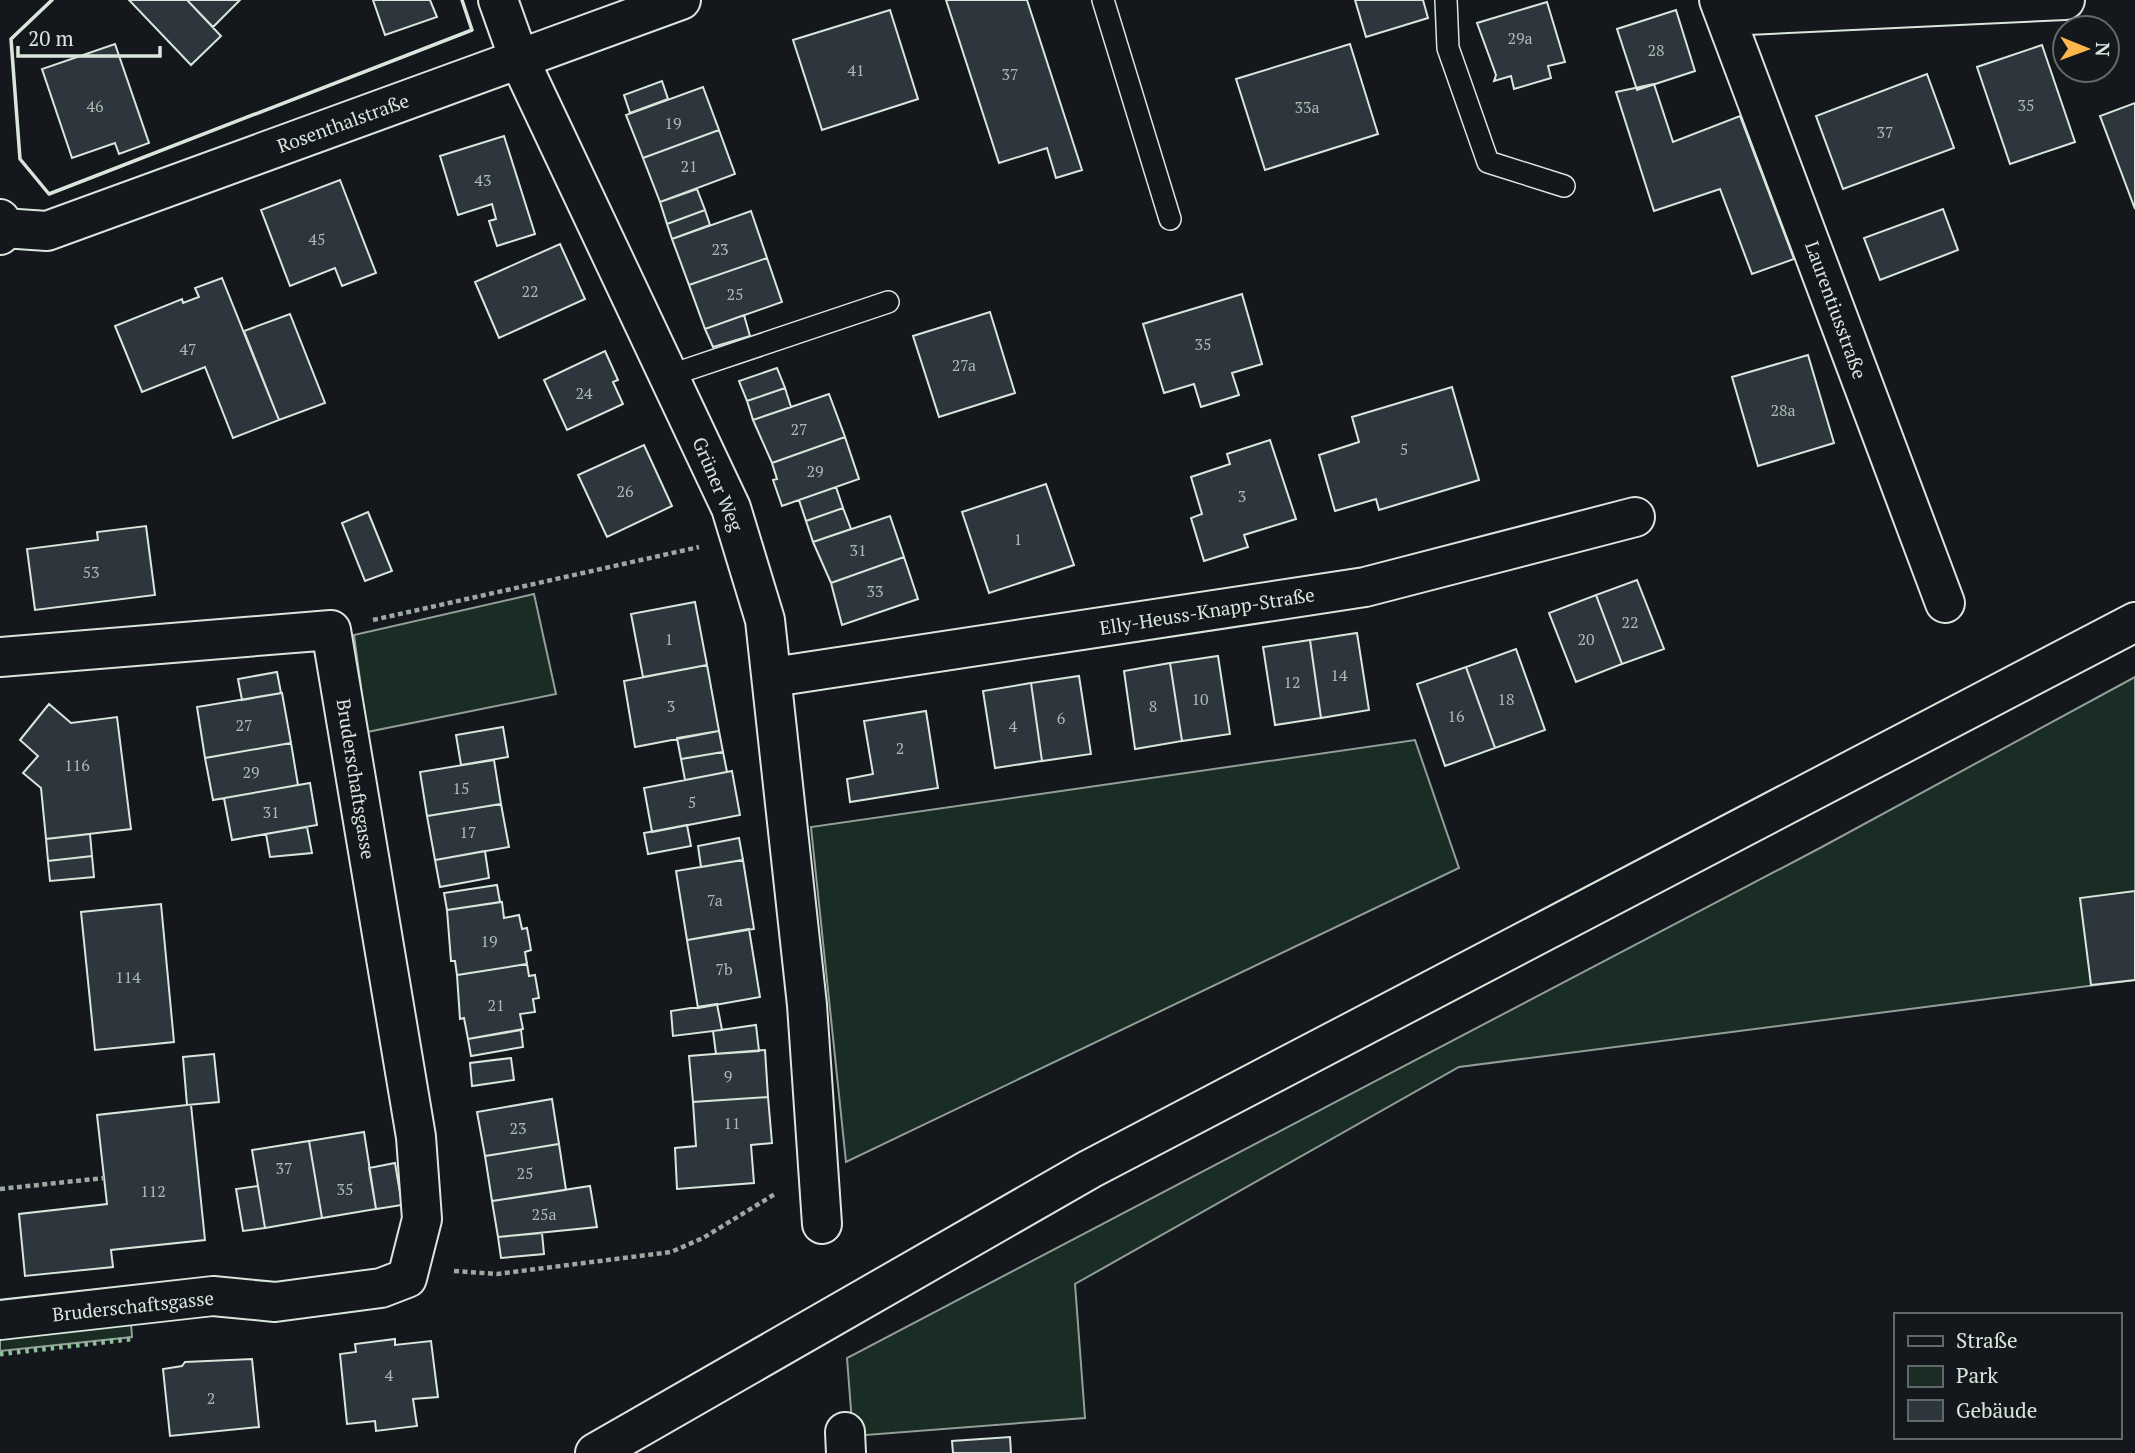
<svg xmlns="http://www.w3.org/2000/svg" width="2135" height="1453" viewBox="0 0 2135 1453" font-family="'PT Serif',serif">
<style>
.green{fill:#1a2d24;stroke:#939e99;stroke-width:2}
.building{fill:#2c363c;stroke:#d8e6dc;stroke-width:2}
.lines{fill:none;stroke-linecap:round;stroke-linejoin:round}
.lane-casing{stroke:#d8e6dc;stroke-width:24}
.street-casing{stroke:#d8e6dc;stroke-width:42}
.secondary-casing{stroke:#d8e6dc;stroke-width:42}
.path{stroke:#9da8a2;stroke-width:4.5;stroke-dasharray:5 3.5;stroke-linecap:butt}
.lane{stroke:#14181c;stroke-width:21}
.street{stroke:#14181c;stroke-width:38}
.secondary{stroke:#14181c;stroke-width:38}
.hedge{stroke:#8ac095;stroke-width:5;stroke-dasharray:3.5 5;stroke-linecap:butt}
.wall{stroke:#d8e6dc;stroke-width:3.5}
.labels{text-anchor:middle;stroke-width:5;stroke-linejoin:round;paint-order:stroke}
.number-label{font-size:16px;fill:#adbab4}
.street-label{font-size:19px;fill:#d8e6dc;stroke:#14181c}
</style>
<rect width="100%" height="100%" fill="#14181c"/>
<path class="green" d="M 534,594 L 556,694 L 367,732 L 354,635 Z
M 2135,677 L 2135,980 L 1459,1067 L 1075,1284 L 1085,1418 L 853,1436 L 847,1358 L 1820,848 Z
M 1415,740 L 1459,868 L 846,1162 L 811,827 Z
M 131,1323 L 132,1337 L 0,1351 L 0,1338 Z"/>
<path class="building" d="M 129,0 L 187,0 L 221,36 L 191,65 Z
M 187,0 L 240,0 L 213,27 Z
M 373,0 L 430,0 L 437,17 L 385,35 Z
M 946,0 L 1027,0 L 1082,170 L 1056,178 L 1047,148 L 999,163 Z
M 1355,0 L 1423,0 L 1428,18 L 1366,37 Z
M 1547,2 L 1565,62 L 1548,66 L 1551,78 L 1514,89 L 1511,76 L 1494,81 L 1496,75 L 1477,23 Z
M 890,10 L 918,99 L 822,130 L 793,40 Z
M 1676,10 L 1695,71 L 1637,90 L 1617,29 Z
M 115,44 L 149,143 L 119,154 L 115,143 L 72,158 L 42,69 Z
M 1350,44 L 1378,134 L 1265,170 L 1236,79 Z
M 2042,45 L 2075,142 L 2010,164 L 1977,67 Z
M 1927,74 L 1954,148 L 1843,189 L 1816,116 Z
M 662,81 L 668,99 L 630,113 L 624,95 Z
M 1654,84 L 1673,142 L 1740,116 L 1794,259 L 1752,274 L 1720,189 L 1654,211 L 1616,92 Z
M 703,87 L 719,130 L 643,158 L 626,115 Z
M 2135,103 L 2135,209 L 2100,116 Z
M 719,130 L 735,174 L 660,202 L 643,158 Z
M 504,136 L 535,234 L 497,246 L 489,221 L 496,219 L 492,204 L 458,215 L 440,156 Z
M 340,180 L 376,273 L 342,286 L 335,268 L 290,286 L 261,210 Z
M 697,189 L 705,210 L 667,224 L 660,202 Z
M 1943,209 L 1958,250 L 1880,280 L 1864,238 Z
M 705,210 L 710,225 L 672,239 L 667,224 Z
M 751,211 L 767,258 L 689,285 L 672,239 Z
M 560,244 L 585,299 L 499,338 L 475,282 Z
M 767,258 L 782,302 L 705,329 L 689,285 Z
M 222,278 L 279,420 L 233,438 L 205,367 L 142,392 L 115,326 L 182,299 L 183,303 L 199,297 L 195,288 Z
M 1242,294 L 1262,364 L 1232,373 L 1239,395 L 1201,407 L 1194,384 L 1164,393 L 1143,324 Z
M 990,312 L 1015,393 L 939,417 L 913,336 Z
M 290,314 L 325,403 L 279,420 L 244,331 Z
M 744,315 L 750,336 L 713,347 L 705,329 Z
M 605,351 L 618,380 L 613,382 L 623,404 L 567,430 L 544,380 Z
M 1808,355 L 1834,443 L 1758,466 L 1732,377 Z
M 777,368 L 785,388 L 747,401 L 739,381 Z
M 1452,387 L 1479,480 L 1379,510 L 1376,499 L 1335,511 L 1319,455 L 1359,442 L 1352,417 Z
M 785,388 L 791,407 L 753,420 L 747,401 Z
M 829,394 L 845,437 L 772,463 L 753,420 Z
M 845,437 L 859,479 L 782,506 L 773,480 L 777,479 L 772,463 Z
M 1270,440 L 1296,519 L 1244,535 L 1248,547 L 1204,561 L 1191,518 L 1202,514 L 1191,477 L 1230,464 L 1227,454 Z
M 644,445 L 672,506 L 607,537 L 578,475 Z
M 1046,484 L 1074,565 L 989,593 L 962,512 Z
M 836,487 L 843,508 L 806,521 L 799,500 Z
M 843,508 L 851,529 L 813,542 L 806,521 Z
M 368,512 L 392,571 L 365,581 L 342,523 Z
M 890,516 L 904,557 L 831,583 L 813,542 Z
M 146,526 L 155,595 L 35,610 L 27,549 L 98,540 L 97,532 Z
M 904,557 L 918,599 L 842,625 L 831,583 Z
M 1637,580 L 1664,649 L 1622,664 L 1596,595 Z
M 1596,595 L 1622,664 L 1576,682 L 1549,613 Z
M 695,602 L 707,665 L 643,677 L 631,614 Z
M 1357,633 L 1369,710 L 1321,718 L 1310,640 Z
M 1310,640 L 1321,718 L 1275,725 L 1263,647 Z
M 1516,649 L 1545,730 L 1495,748 L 1466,667 Z
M 1218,656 L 1230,734 L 1182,741 L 1170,663 Z
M 1170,663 L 1182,741 L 1135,749 L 1124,671 Z
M 707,665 L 719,731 L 635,747 L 624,681 Z
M 1466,667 L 1495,748 L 1445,766 L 1417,684 Z
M 277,672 L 281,693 L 242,700 L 238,679 Z
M 1079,676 L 1091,754 L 1042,761 L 1031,683 Z
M 1031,683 L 1042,761 L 995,768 L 983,691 Z
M 282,693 L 291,743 L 205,758 L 197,707 Z
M 49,704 L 71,723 L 117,717 L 131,829 L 46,839 L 41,788 L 23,773 L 38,756 L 20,740 Z
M 926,711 L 938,788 L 850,802 L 847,779 L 873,774 L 864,721 Z
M 503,727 L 508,757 L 461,765 L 456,735 Z
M 719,731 L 723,752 L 681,759 L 677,738 Z
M 291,743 L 298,785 L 213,800 L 205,758 Z
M 723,752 L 727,772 L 685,780 L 681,759 Z
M 494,760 L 501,804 L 427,816 L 420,772 Z
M 732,771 L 740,815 L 652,832 L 644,788 Z
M 310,783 L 317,825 L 232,840 L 224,798 Z
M 501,804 L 509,847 L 435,860 L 427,816 Z
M 687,825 L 691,846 L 648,854 L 644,833 Z
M 307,827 L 312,853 L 270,857 L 266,834 Z
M 90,834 L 92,856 L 48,861 L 46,839 Z
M 739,838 L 743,860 L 701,867 L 698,846 Z
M 485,851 L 489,878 L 440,887 L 435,860 Z
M 92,856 L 94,877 L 50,881 L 48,861 Z
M 743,860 L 754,929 L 687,940 L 676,871 Z
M 497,885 L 500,902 L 447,910 L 444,893 Z
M 2135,891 L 2135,980 L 2091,985 L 2080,898 Z
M 502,902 L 504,918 L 519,915 L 522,929 L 527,928 L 531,950 L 525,952 L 527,964 L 457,975 L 455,961 L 451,961 L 447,910 Z
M 161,904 L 174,1042 L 95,1050 L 81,912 Z
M 749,929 L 760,997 L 698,1008 L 687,940 Z
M 527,964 L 529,976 L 535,975 L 539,998 L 533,999 L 535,1012 L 520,1014 L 523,1029 L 468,1039 L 464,1018 L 460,1019 L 457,975 Z
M 717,1004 L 722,1030 L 673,1036 L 671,1011 Z
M 756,1025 L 759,1051 L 716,1054 L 713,1031 Z
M 521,1030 L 523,1047 L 471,1056 L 468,1039 Z
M 765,1050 L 768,1097 L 693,1102 L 689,1056 Z
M 214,1054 L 219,1102 L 187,1105 L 183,1057 Z
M 511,1058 L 514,1080 L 472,1086 L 470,1063 Z
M 768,1097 L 772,1143 L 751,1145 L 754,1183 L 677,1189 L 675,1148 L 696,1146 L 693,1102 Z
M 552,1099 L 559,1144 L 485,1156 L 477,1112 Z
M 187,1105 L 191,1105 L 205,1240 L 111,1250 L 113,1267 L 25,1276 L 19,1214 L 107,1204 L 97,1115 Z
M 364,1132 L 376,1209 L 322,1218 L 309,1141 Z
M 309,1141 L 322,1218 L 265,1228 L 252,1150 Z
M 559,1144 L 566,1190 L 492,1201 L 485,1156 Z
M 395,1163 L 402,1205 L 376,1209 L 369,1168 Z
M 258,1186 L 265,1228 L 243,1231 L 236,1189 Z
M 590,1186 L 597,1227 L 498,1237 L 492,1201 Z
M 542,1233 L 544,1254 L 501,1258 L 498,1237 Z
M 395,1339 L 395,1345 L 431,1341 L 438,1397 L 413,1399 L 417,1426 L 376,1431 L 375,1421 L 347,1424 L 340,1354 L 356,1352 L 355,1344 Z
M 252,1359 L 259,1427 L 170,1436 L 163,1369 L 182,1366 L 185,1362 Z
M 1010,1437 L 1011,1453 L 953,1453 L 952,1441 Z"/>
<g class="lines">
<g class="lane-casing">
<path id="lane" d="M 1103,0 L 1170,219
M 1446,0 L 1448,48 L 1488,162 L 1564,186
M 671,375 L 888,302"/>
</g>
<g class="street-casing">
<path id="street" d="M 498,0 L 519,59 L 731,508 L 765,620 L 807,1005 L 822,1224
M 1719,0 L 1945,603
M 1726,16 L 2065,0
M 3,228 L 47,231 L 681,0
M 0,657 L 331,630 L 416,1137 L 422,1219 L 407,1278 L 381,1288 L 275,1302 L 213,1296 L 0,1320
M 773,677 L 1365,587 L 1635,517
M 845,1432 L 846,1453"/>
</g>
<g class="secondary-casing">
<path id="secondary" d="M 0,219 L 3,228 L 0,235
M 595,1453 L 1090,1169 L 2135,622"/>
</g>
<path class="path" d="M 373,620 L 699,547
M 0,1189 L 104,1178
M 454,1271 L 497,1274 L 671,1252 L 703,1238 L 775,1194"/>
<use href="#lane" class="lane"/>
<use href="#street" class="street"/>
<use href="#secondary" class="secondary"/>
<path class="hedge" d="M 0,1354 L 131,1339"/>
<path class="wall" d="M 52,0 L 11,39 L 20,159 L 49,194 L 472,30 L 462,0"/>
</g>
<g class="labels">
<g class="number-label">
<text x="1520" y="44">29a</text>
<text x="1656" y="56">28</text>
<text x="856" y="76">41</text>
<text x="1010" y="80">37</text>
<text x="2026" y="111">35</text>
<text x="95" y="112">46</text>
<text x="1307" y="113">33a</text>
<text x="673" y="129">19</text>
<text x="1885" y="138">37</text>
<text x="689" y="172">21</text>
<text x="483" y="186">43</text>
<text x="317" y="245">45</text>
<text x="720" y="255">23</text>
<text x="530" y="297">22</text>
<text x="735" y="300">25</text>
<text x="1203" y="350">35</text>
<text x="188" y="355">47</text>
<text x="964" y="371">27a</text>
<text x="584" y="399">24</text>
<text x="1783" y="416">28a</text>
<text x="799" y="435">27</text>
<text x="1404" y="455">5</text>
<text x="815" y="477">29</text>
<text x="625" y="497">26</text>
<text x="1242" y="502">3</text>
<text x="1018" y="545">1</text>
<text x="858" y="556">31</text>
<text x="91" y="578">53</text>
<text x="875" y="597">33</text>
<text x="1630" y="628">22</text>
<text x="669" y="645">1</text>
<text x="1586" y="645">20</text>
<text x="1339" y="681">14</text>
<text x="1292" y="688">12</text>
<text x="1200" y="705">10</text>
<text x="1506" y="705">18</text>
<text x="671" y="712">3</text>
<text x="1153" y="712">8</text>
<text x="1456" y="722">16</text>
<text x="1061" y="724">6</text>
<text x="244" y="731">27</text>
<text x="1013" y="732">4</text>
<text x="900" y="754">2</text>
<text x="77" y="771">116</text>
<text x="251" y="778">29</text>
<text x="461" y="794">15</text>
<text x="692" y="808">5</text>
<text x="271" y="818">31</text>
<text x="468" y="838">17</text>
<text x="715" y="906">7a</text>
<text x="489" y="947">19</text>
<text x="724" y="975">7b</text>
<text x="128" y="983">114</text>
<text x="496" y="1011">21</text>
<text x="728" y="1082">9</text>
<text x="732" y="1129">11</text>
<text x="518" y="1134">23</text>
<text x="284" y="1174">37</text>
<text x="525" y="1179">25</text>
<text x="345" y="1195">35</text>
<text x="153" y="1197">112</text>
<text x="544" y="1220">25a</text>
<text x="389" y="1381">4</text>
<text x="211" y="1404">2</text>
</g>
<g class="street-label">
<text transform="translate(343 123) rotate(-20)" y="7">Rosenthalstraße</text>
<text transform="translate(1836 310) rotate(70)" y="7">Laurentiusstraße</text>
<text transform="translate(718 484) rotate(67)" y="7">Grüner Weg</text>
<text transform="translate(1207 611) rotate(-9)" y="7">Elly-Heuss-Knapp-Straße</text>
<text transform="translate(356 779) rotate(81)" y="7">Bruderschaftsgasse</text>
<text transform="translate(133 1306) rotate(-6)" y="7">Bruderschaftsgasse</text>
</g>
</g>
<rect x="1894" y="1313" width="228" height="126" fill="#14181c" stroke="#626a69" stroke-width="2"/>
<rect x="1908" y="1336" width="35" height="10" fill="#14181c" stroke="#626a69" stroke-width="2"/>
<text x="1956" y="1348" font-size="21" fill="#d8e6dc">Straße</text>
<rect x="1908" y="1366" width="35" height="21" fill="#1a2d24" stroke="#626a69" stroke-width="2"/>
<text x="1956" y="1383" font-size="21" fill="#d8e6dc">Park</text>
<rect x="1908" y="1400" width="35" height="21" fill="#2c363c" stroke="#626a69" stroke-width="2"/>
<text x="1956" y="1418" font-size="21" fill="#d8e6dc">Gebäude</text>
<g transform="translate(2086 49) rotate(91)"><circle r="33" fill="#14181c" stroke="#626a69" stroke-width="2"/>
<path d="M0-5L12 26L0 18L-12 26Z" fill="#ffb74d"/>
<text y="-10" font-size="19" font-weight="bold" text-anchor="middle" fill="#d8e6dc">N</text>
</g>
<path d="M18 46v10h142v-10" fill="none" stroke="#d8e6dc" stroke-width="3.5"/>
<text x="28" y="46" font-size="21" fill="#d8e6dc" stroke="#14181c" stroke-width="5" paint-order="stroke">20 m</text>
</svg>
